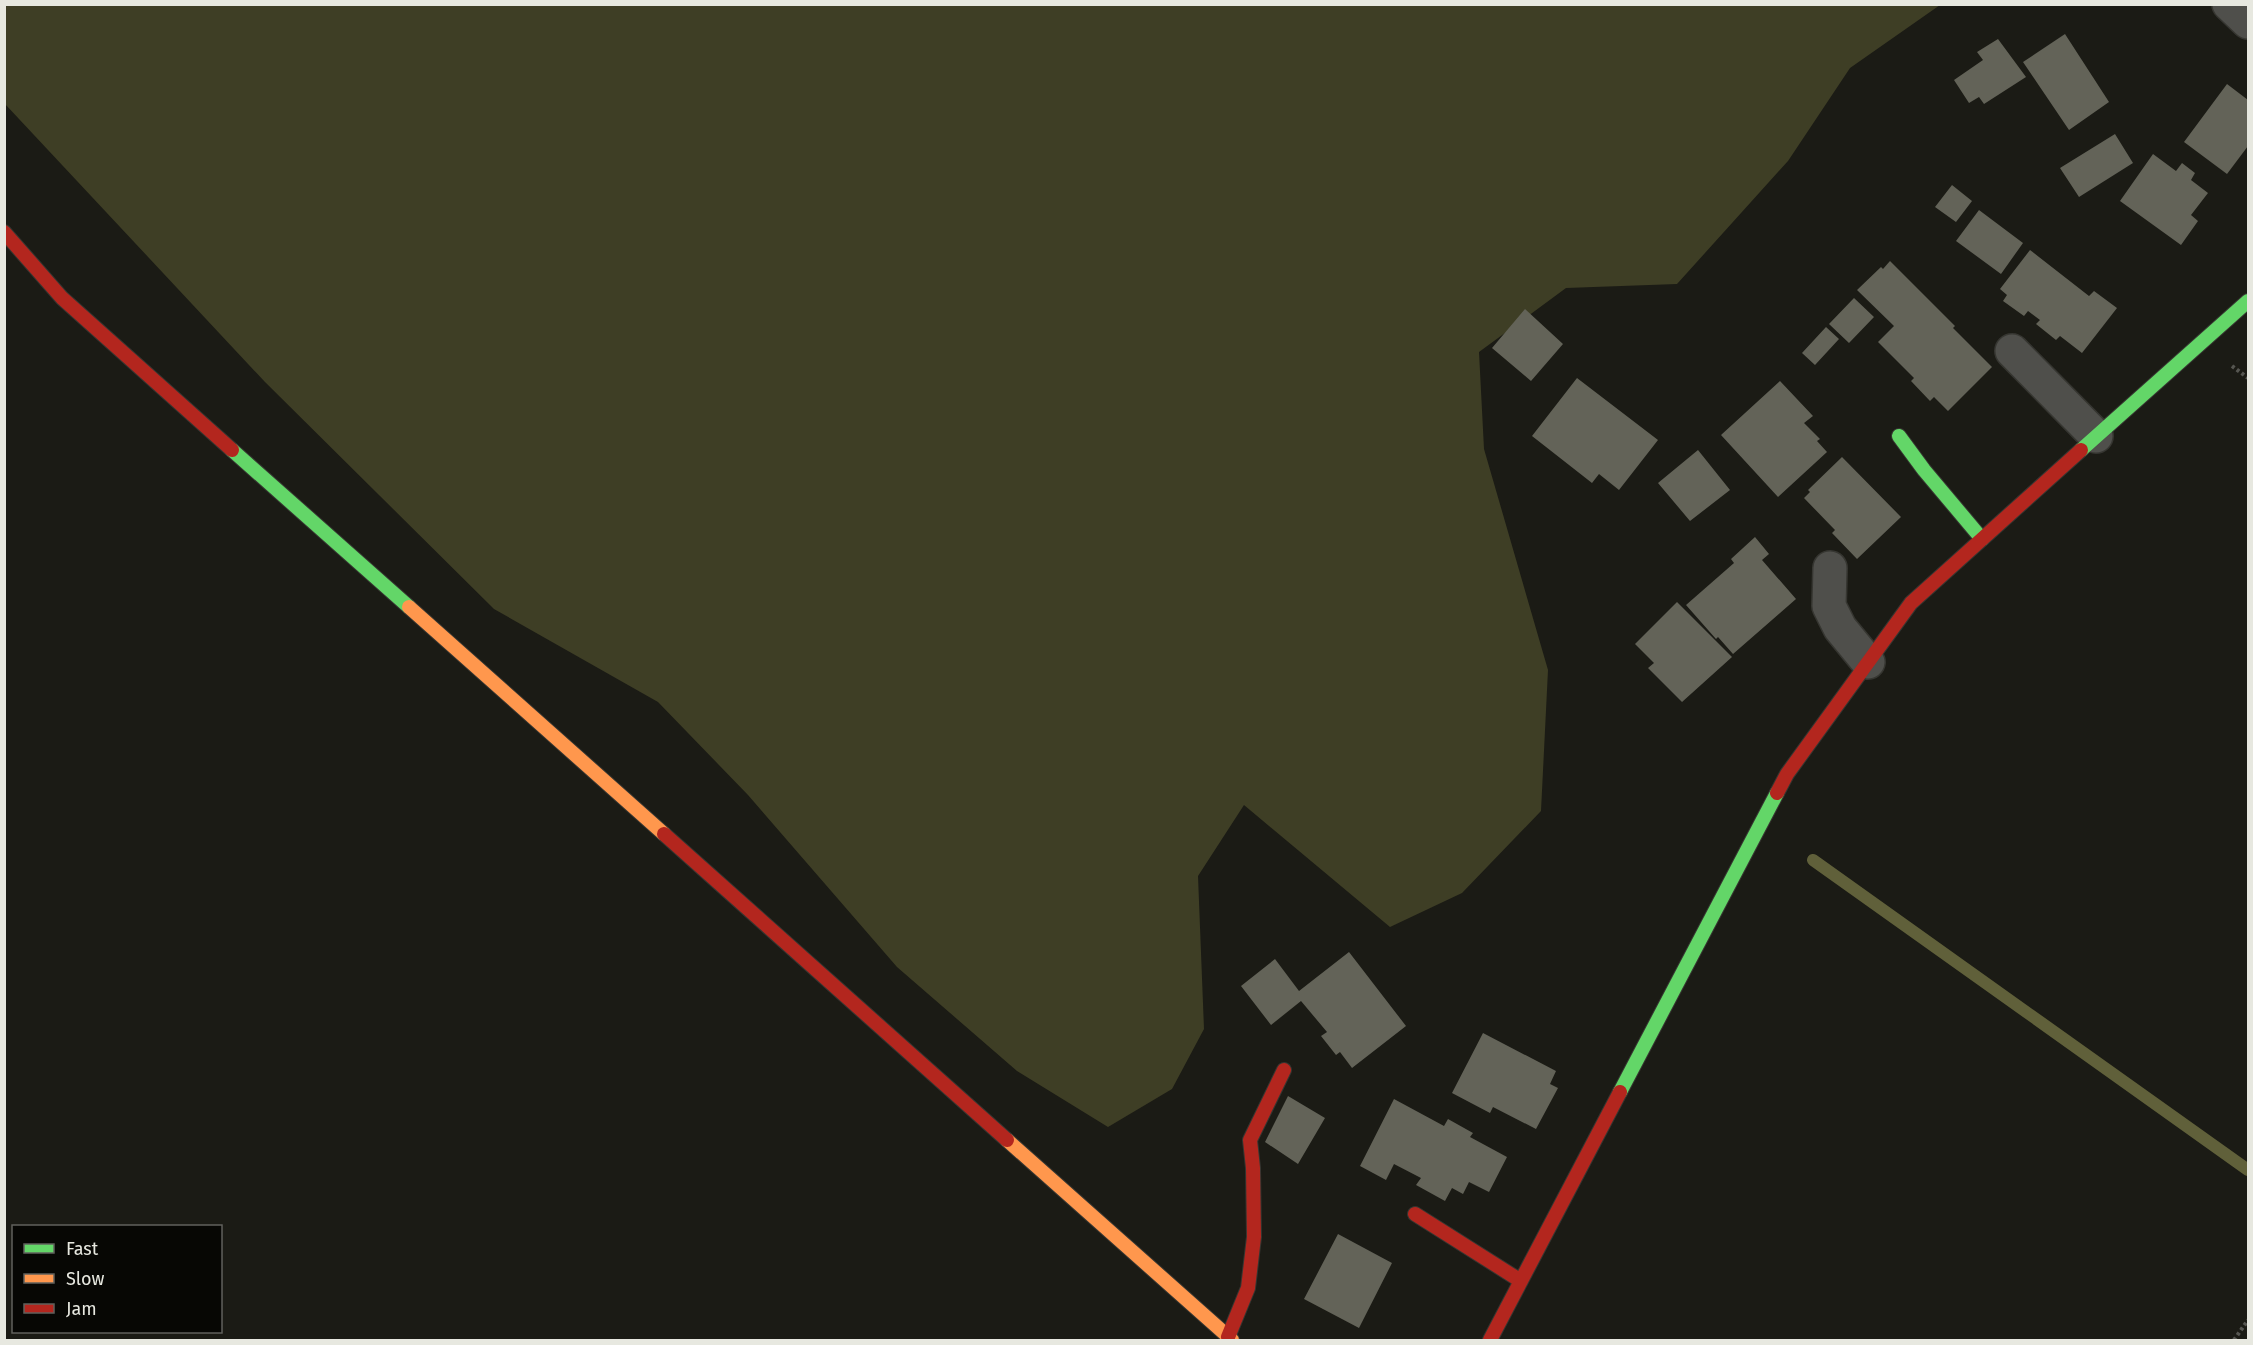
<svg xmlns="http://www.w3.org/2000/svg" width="2253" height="1345" viewBox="0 0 2253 1345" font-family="'Fira Sans',sans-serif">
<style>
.green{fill:#3e3e25}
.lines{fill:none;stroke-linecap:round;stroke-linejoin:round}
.stream{stroke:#60603a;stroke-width:12}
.building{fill:#636358}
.street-casing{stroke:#363631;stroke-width:36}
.fast-casing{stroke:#363631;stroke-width:16}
.slow-casing{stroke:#363631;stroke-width:16}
.jam-casing{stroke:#363631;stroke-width:16}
.path{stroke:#565651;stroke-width:4;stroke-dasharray:3 3;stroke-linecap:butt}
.street{stroke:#4f4f4b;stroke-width:33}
.fast{stroke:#63d668;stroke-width:14}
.slow{stroke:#ff974d;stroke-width:14}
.jam{stroke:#b3261e;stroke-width:14}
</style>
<rect width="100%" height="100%" fill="#1b1b15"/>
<path class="green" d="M 5,5 L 1940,5 L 1850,68 L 1788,161 L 1677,284 L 1566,288 L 1479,352 L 1484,449 L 1548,670 L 1541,811 L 1462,893 L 1390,927 L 1244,805 L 1198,876 L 1204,1029 L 1172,1089 L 1108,1127 L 1017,1071 L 897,967 L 748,795 L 658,702 L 494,609 L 265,382 L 5,104 Z"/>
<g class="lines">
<path class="stream" d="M 1813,860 L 2248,1170"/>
</g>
<path class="building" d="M 2065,34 L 2109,102 L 2069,130 L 2023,62 Z
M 1998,39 L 2026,77 L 1984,104 L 1979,97 L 1969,103 L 1954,80 L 1983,60 L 1977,52 Z
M 2227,84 L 2248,100 L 2248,146 L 2227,174 L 2184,142 Z
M 2115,134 L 2133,163 L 2079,197 L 2060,168 Z
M 2153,154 L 2176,171 L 2182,163 L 2195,173 L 2191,180 L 2208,193 L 2191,215 L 2198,221 L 2181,245 L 2120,201 Z
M 1952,185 L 1972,201 L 1956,222 L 1935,207 Z
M 1979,210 L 2023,243 L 2001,274 L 1956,241 Z
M 2030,250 L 2089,296 L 2094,291 L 2117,308 L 2082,353 L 2060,336 L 2056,340 L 2036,324 L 2040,320 L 2028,311 L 2024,316 L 2003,301 L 2007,295 L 2000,289 Z
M 1890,261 L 1955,326 L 1953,328 L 1992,367 L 1948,411 L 1934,397 L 1930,401 L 1911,381 L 1914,378 L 1878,342 L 1894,326 L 1857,290 L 1881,267 L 1883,269 Z
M 1854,298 L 1874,317 L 1849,343 L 1829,324 Z
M 1525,309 L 1563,344 L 1531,381 L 1492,348 Z
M 1826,327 L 1839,339 L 1815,365 L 1802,353 Z
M 1577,378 L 1658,440 L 1619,490 L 1599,474 L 1592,483 L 1532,436 Z
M 1780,381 L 1813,416 L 1804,423 L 1820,439 L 1817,441 L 1827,452 L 1778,497 L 1721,435 Z
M 1698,450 L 1730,490 L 1690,521 L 1658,483 Z
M 1842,457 L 1901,517 L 1857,559 L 1832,533 L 1835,530 L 1804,498 L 1810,492 L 1808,490 Z
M 1755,537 L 1769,554 L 1762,560 L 1796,599 L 1733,654 L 1718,637 L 1716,639 L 1686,605 L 1734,563 L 1731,559 Z
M 1677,602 L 1732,657 L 1682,702 L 1648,668 L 1654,663 L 1635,644 Z
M 1349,952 L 1406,1026 L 1352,1068 L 1340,1052 L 1336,1055 L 1321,1036 L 1327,1032 L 1301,1001 L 1271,1025 L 1241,986 L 1275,959 L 1299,991 Z
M 1483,1033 L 1556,1071 L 1550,1084 L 1558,1088 L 1536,1129 L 1493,1107 L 1490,1113 L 1452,1093 Z
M 1288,1096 L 1325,1118 L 1298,1164 L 1265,1142 Z
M 1394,1099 L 1444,1126 L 1448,1119 L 1473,1133 L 1470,1137 L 1507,1157 L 1489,1192 L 1469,1182 L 1463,1194 L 1452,1188 L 1445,1201 L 1416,1185 L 1421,1178 L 1394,1164 L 1386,1180 L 1360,1166 Z
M 1338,1234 L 1392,1263 L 1359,1328 L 1304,1299 Z"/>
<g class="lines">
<g class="street-casing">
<path id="street" d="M 2229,4 L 2248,22
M 2012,351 L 2096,436
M 1830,568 L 1829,606 L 1840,628 L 1868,662"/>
</g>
<g class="fast-casing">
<path id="fast" d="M 1899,436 L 1924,470 L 1982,539
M 232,450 L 409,607
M 2081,450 L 2248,301
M 1620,1092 L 1777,793"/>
</g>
<g class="slow-casing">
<path id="slow" d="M 409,607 L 664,834
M 1007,1140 L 1232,1340"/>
</g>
<g class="jam-casing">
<path id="jam" d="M 4,232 L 62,298 L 232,450
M 1777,793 L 1787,774 L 1911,603 L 2081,450
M 664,834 L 1007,1140
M 1415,1214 L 1521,1281
M 1228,1337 L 1248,1288 L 1254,1237 L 1253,1168 L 1250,1140 L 1284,1070
M 1490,1340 L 1620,1092"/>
</g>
<path class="path" d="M 2232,366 L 2248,378
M 2234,1340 L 2248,1320"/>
<use href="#street" class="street"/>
<use href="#fast" class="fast"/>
<use href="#slow" class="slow"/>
<use href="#jam" class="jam"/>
</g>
<rect width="2253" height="1345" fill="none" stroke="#e7e8e0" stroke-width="12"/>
<rect x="12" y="1225" width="210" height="108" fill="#070704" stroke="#61615c" stroke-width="1.5"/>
<rect x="24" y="1244" width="30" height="9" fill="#63d668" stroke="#61615c" stroke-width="1.5"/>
<text x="66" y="1255" font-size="18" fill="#e7e8e0">Fast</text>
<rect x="24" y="1274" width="30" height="9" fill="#ff974d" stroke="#61615c" stroke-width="1.5"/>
<text x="66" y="1285" font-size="18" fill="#e7e8e0">Slow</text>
<rect x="24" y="1304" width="30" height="9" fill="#b3261e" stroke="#61615c" stroke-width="1.5"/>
<text x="66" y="1315" font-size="18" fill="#e7e8e0">Jam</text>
</svg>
